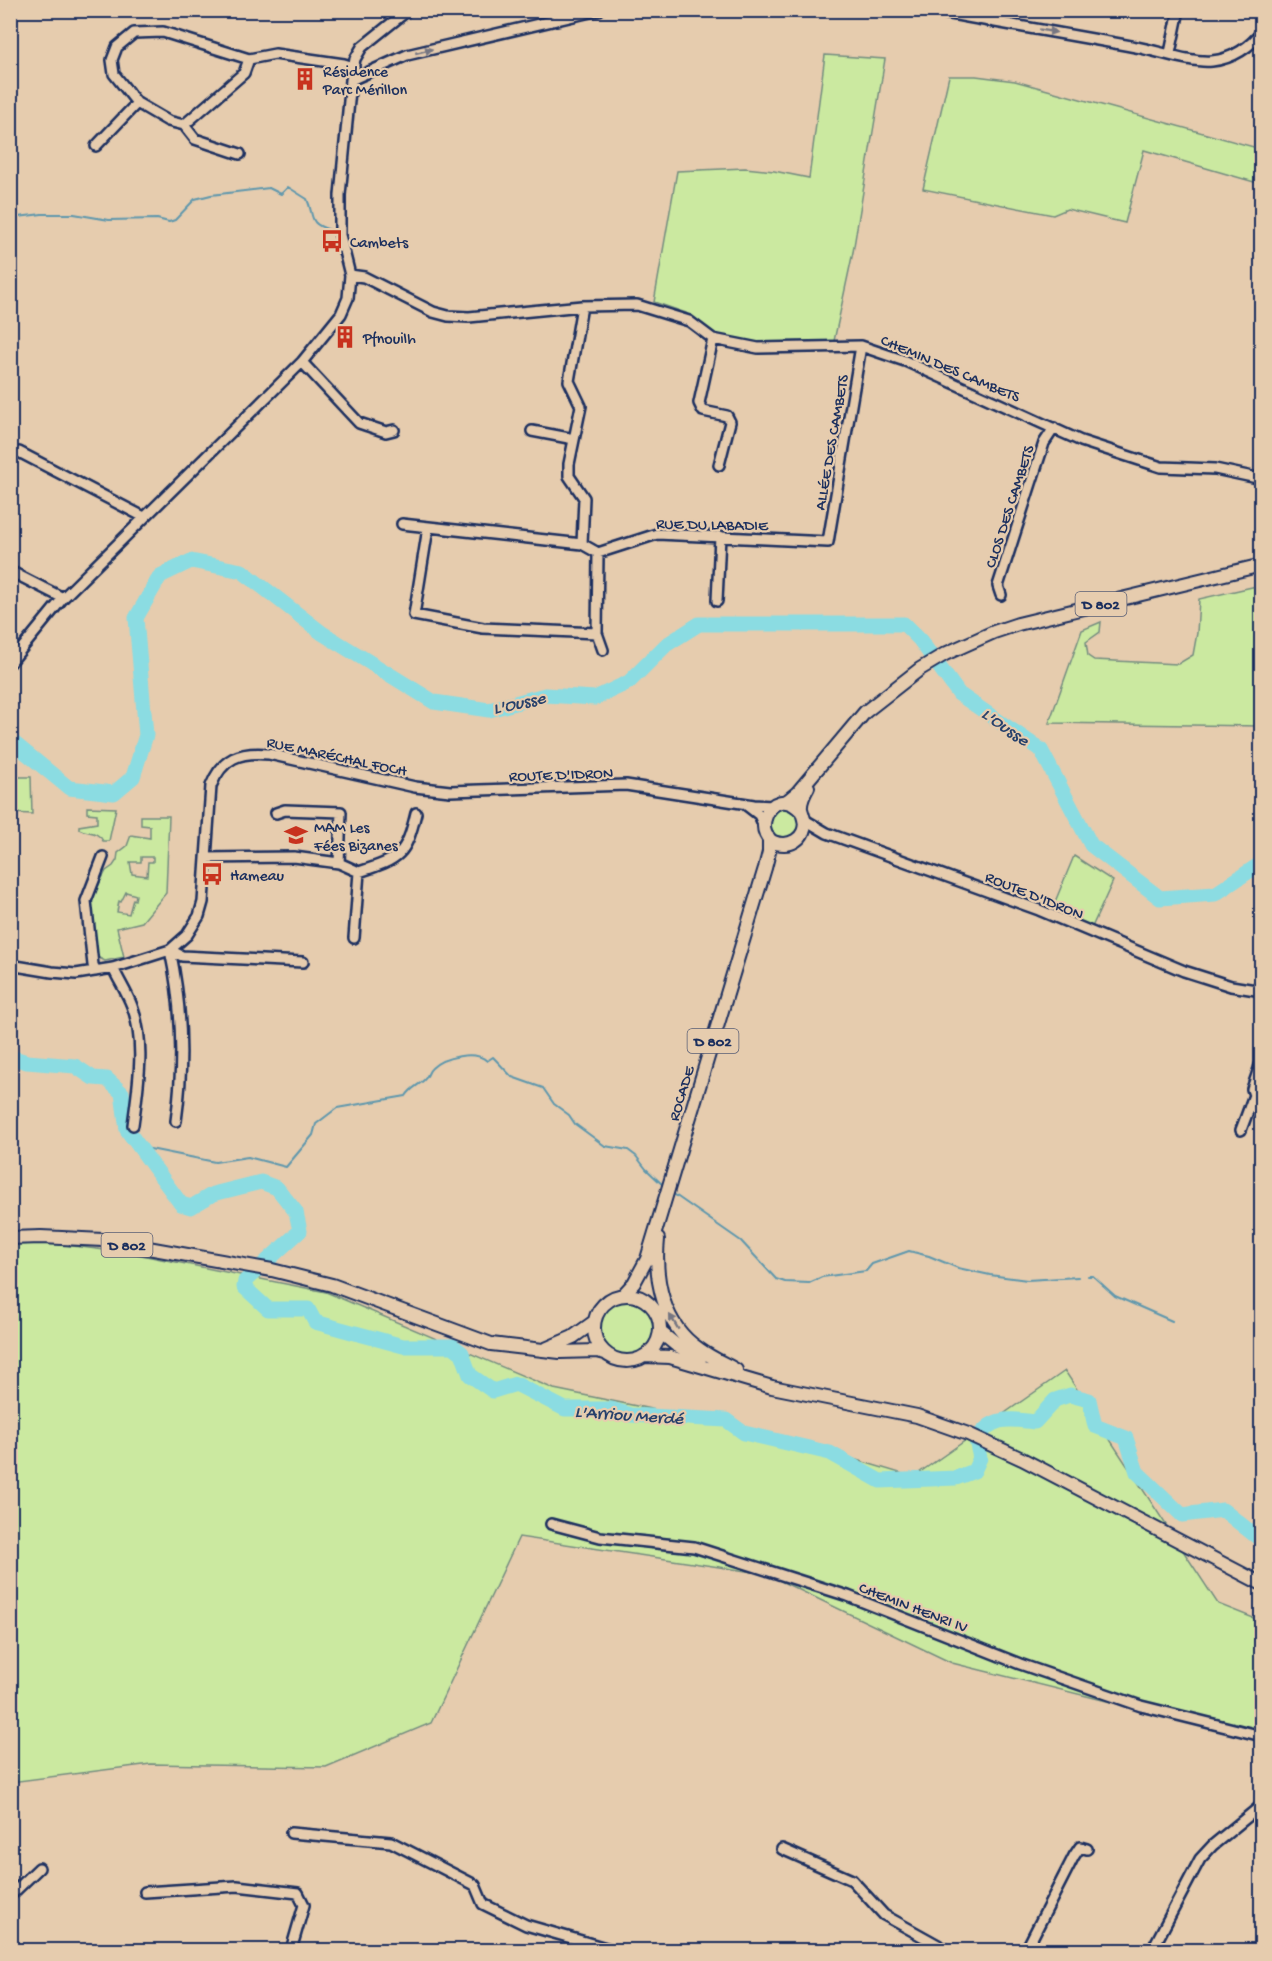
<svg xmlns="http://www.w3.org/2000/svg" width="1272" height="1961" viewBox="0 0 1272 1961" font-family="'Gochi Hand',sans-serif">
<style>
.green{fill:#cbe9a0;stroke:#738c7f;stroke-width:1.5;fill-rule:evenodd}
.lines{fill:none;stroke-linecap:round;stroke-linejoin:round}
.stream{stroke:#5e97ad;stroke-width:2}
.river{stroke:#8bdce2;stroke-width:15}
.minor-casing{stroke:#1b2f5e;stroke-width:14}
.major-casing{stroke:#1b2f5e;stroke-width:16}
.minor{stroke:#e6ccae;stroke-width:9}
.major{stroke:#e6ccae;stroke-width:12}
.oneway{fill:#767682}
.labels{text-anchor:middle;stroke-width:4.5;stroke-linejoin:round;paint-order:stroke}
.shield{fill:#e6ccae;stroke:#585e76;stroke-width:1.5}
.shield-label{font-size:15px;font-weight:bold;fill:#1b2f5e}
.poi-label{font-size:16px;fill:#1b2f5e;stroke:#e6ccae;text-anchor:start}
.street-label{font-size:16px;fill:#1b2f5e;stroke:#e6ccae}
.water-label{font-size:18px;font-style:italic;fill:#26406b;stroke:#e6ccae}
</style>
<rect width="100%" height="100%" fill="#e6ccae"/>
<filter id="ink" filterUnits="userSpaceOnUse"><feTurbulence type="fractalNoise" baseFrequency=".0167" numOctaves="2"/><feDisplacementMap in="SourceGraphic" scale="12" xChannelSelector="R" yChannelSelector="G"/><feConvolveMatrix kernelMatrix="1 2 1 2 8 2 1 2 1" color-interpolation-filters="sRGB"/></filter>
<g filter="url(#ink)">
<path class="green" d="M 825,55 L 885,59 L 853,252 L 834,341 L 762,345 L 711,335 L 686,313 L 654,302 L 677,171 L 745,168 L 774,171 L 809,178 Z
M 949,76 L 976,76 L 1015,81 L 1261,149 L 1261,184 L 1144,150 L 1125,223 L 1067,209 L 1053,215 L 923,189 Z
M 1261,585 L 1261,726 L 1049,723 L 1082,630 L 1101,622 L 1100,632 L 1086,642 L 1088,656 L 1094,660 L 1178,664 L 1193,655 L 1197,633 L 1199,599 Z
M 18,777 L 31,777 L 32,814 L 11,813 L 11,779 Z
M 87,807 L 116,808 L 109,841 L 103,841 C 97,830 88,834 79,829 L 79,826 L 97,823 L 97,814 L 87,813 Z
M768 823a15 15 0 1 1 30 0a15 15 0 1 1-30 0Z
M 141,816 L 169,816 L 166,893 L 142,922 L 117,928 L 124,957 L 105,961 L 97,957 L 90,901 L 106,871 L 113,866 L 117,860 L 118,853 L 127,846 L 131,835 L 150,838 L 150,826 L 141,825 ZM 141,857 L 153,857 L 153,862 L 148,862 L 147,876 L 132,874 L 130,862 L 141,862 ZM 126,892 L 136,895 L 135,900 L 133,899 L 129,914 L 117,912 L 119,901 L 121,902 Z
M 1074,856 L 1113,881 L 1092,927 L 1052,909 Z
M 10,1238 L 136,1254 L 326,1292 L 554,1389 L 763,1432 L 913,1477 L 1065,1371 L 1218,1604 L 1261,1621 L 1261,1739 L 952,1663 L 766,1574 L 519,1537 L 431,1723 L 326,1767 L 151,1764 L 11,1782 Z
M598 1328a28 28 0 1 1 56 0a28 28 0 1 1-56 0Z"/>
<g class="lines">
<path class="stream" d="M 10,218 L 42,214 L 74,214 L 109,220 L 157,219 L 169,222 L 175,220 L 195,199 L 211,195 L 269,188 L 281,194 L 288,187 L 307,199 C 315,217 307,223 330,230
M 140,1147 L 215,1162 L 248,1157 L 286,1167 L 313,1135 L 316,1124 L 337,1108 L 406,1096 C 412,1087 418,1086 424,1080 C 428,1077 428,1071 432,1068 C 443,1057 475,1050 487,1061 L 493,1057 L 512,1077 L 543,1088 L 554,1104 L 569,1115 L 575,1124 L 605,1146 L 628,1150 L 636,1156 L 646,1169 L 665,1187
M 675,1195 L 741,1241 L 776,1279 L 785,1282 L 809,1283 L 822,1277 L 866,1271 L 872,1264 L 909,1251 L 929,1256 L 958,1268 L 990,1275 L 1027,1280 L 1078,1277
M 1088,1276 L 1093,1276 L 1115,1296 L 1172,1321"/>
<path class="river" d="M 10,743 L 14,743 L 69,788 L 114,793 L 133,777 L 146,735 L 136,618 L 160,576 L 191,561 L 242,571 L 322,633 L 434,702 L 489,710 L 545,695 L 595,698 L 629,682 L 666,645 L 699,624 L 904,624 L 920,640 L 959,694 L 1041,750 L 1091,845 L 1160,898 L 1215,894 L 1257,866 L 1262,867
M 10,1057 L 27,1062 L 75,1066 L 93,1078 L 107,1079 L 122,1093 L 127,1130 L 181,1204 L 191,1207 L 213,1194 L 261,1182 L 277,1188 L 296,1212 L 300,1231 L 245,1281 L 244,1287 L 268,1309 L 308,1309 L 315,1322 L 403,1346 L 453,1346 L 462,1353 L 470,1375 L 493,1391 L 516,1384 L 565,1409 L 611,1409 L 630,1415 L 726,1420 L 744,1433 L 830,1453 L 880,1481 L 956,1478 L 974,1471 L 980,1458 L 976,1440 C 993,1415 1008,1419 1035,1422 L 1055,1400 L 1070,1395 L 1089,1400 L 1095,1426 L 1126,1438 L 1137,1472 L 1182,1515 L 1223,1510 L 1262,1541"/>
<g class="minor-casing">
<path id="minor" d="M 929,10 C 998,23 1067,34 1136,47 C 1159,51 1190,63 1212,61 C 1232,59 1251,47 1262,31
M 1170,53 L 1179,10
M 249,59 L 244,73 L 184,125 L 168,121 L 137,103 L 114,74 L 112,60 L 117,47 L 134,33 L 163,32 L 249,59 L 275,54 L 344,64 L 354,67
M 351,80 L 407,55 L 599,10
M 184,125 L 195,139 L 240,154
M 96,146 L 137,103
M 350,275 L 364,277 L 433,312 L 448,316 L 469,317 L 582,306 L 637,305 L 689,321 L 713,339 L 758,348 L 861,346 L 905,361 L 1081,441 L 1161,467 L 1215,469 L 1262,479
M 582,306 L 569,381 L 581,406 L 569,464 L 569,476 L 584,498 L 582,544 L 598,553 L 597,633 L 603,650
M 713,339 L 699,403 L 703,411 L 727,416 L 730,422 L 719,465
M 302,362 L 359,423 L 386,432 L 394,430
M 532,431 L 574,439
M 19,452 L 144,517
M 402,524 L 582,544
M 428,528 L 414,615 L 483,628 L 597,633
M 598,553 L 657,534 L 828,542 L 861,346
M 10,571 L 63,598
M 1001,595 L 998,586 L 1044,443 L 1054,428
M 717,601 L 720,536
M 10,663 L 63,598 L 302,362 L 341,314 L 348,298 L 350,275 L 340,235 L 340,195 L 351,80 L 355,59 L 362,47 L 408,10
M 746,805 L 759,815 L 763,824
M 276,813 L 285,810 L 341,812 L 339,863
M 805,820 L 827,833 L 1039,910 L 1184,971 L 1231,986 L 1262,991
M 206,858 L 294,857 L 339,863 L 359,872 C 400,859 406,855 416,813
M 354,938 L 359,872
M 170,950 C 182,1006 184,1064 176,1121
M 170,950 L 182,956 L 303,962
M 10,965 L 52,972 L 76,974 L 113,968 L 170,950 L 187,935 L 199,916 L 203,902 L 211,786 C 222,758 240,751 269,754 L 415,787 L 450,791 L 626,785 L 754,805 L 772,806
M 113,968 C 119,981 127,993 132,1006 C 146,1043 138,1087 133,1125
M 96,971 L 93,965 L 86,901 L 103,857
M 1241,1130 L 1254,1095 L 1252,1089 L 1262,1060
M 551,1524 L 600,1537 L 694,1547 L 848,1596 L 1020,1664 L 1141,1706 L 1262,1736
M 291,1833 L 391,1842 L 475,1885 L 483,1904 L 526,1925 L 613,1950
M 782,1849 L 852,1880 L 884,1915 L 947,1950
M 145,1892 L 237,1886 L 298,1893 L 304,1905 L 291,1950
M 10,1896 L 39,1868
M 1026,1950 L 1074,1856 L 1080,1847 L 1087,1849
M 1152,1950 L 1200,1859 L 1213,1845 L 1262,1805"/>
</g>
<g class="major-casing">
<path id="major" d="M 786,802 L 797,793 L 865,712 L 920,669 L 945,654 L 994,632 L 1018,624 L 1262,565
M 801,811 C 770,778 745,844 784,844 C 792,844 800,839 803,832 C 807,823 803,817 801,809 C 800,801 804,794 808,787
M 10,1238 L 41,1237 L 103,1240 L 272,1270 L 332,1285 L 491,1344 L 560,1352 L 597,1351 L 605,1353
M 658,1239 C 654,1280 663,1325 699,1349 C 710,1357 723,1363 736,1370
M 623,1295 L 634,1283 L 647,1259 L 765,868 L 769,852 L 769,838
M594 1328a33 33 0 1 1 66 0a33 33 0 1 1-66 0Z
M 660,1332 L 676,1345 L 701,1357
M 543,1350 L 573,1337 L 594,1322
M 644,1356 L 670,1357 L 772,1387 L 917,1416 L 968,1434 L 1022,1459 L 1262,1584"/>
</g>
<use href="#minor" class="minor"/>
<use href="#major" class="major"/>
</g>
<defs><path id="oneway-solid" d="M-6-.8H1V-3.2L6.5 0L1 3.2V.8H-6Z" transform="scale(1.5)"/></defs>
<g class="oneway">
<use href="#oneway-solid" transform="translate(1048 31) rotate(10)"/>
<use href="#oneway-solid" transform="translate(424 51) rotate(-13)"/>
<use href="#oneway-solid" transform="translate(674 1322) rotate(-121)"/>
</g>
</g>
<defs>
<g id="building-bare" transform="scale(1.8)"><path d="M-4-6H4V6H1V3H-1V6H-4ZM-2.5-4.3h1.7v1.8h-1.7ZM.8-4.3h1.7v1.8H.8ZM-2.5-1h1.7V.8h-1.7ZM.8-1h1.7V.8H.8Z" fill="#c8321e" stroke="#e6ccae" stroke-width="2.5" paint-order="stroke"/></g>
<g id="bus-bare" transform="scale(1.8)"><path d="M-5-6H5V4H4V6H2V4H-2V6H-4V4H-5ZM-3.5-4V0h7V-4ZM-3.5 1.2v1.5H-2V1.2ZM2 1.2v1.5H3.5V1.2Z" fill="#c8321e" stroke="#e6ccae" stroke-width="2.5" paint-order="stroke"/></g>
<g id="school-bare" transform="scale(1.8)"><path d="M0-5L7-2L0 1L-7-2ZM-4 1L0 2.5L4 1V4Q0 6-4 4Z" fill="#c8321e" stroke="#e6ccae" stroke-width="2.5" paint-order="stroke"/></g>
</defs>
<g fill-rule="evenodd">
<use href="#building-bare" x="305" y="79"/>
<use href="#bus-bare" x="332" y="241"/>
<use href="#building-bare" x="345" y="337"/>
<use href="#school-bare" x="296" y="835"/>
<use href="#bus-bare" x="212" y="874"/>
</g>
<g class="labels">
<g class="shield">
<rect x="1075.5" y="592" width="51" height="24" rx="4.5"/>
<rect x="687.5" y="1029" width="51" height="24" rx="4.5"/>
<rect x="101.5" y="1233" width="51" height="24" rx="4.5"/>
</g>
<g class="shield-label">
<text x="1101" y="609">D 802</text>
<text x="713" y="1046">D 802</text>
<text x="127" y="1250">D 802</text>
</g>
<g class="poi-label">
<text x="323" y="76">Résidence<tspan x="323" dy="18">Parc Mérillon</tspan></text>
<text x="350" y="247">Cambets</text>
<text x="363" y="343">Pfnouilh</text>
<text x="314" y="832">MAM Les<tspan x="314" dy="18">Fées Bizanes</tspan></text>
<text x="230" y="880">Hameau</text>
</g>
<g class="street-label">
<text transform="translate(951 367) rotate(23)" y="6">CHEMIN DES CAMBETS</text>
<text transform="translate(830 442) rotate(-80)" y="6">ALLÉE DES CAMBETS</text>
<text transform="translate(1008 506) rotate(-72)" y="6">CLOS DES CAMBETS</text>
<text transform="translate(712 523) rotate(1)" y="6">RUE DU LABADIE</text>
<text transform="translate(337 755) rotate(12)" y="6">RUE MARÉCHAL FOCH</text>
<text transform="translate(561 773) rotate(-2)" y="6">ROUTE D'IDRON</text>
<text transform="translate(1035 894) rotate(22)" y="6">ROUTE D'IDRON</text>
<text transform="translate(680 1093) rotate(-73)" y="6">ROCADE</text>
<text transform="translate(914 1606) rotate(21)" y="6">CHEMIN HENRI IV</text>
</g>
<g class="water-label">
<text transform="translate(519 702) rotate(-12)" y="6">L'Ousse</text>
<text transform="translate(1006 726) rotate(35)" y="6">L'Ousse</text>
<text transform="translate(629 1414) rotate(4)" y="6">L'Arriou Merdé</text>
</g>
</g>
<rect width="1272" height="1961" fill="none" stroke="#e6ccae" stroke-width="36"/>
<rect x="18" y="18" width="1236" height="1925" fill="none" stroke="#1b2f5e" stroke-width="2" filter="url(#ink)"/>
</svg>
